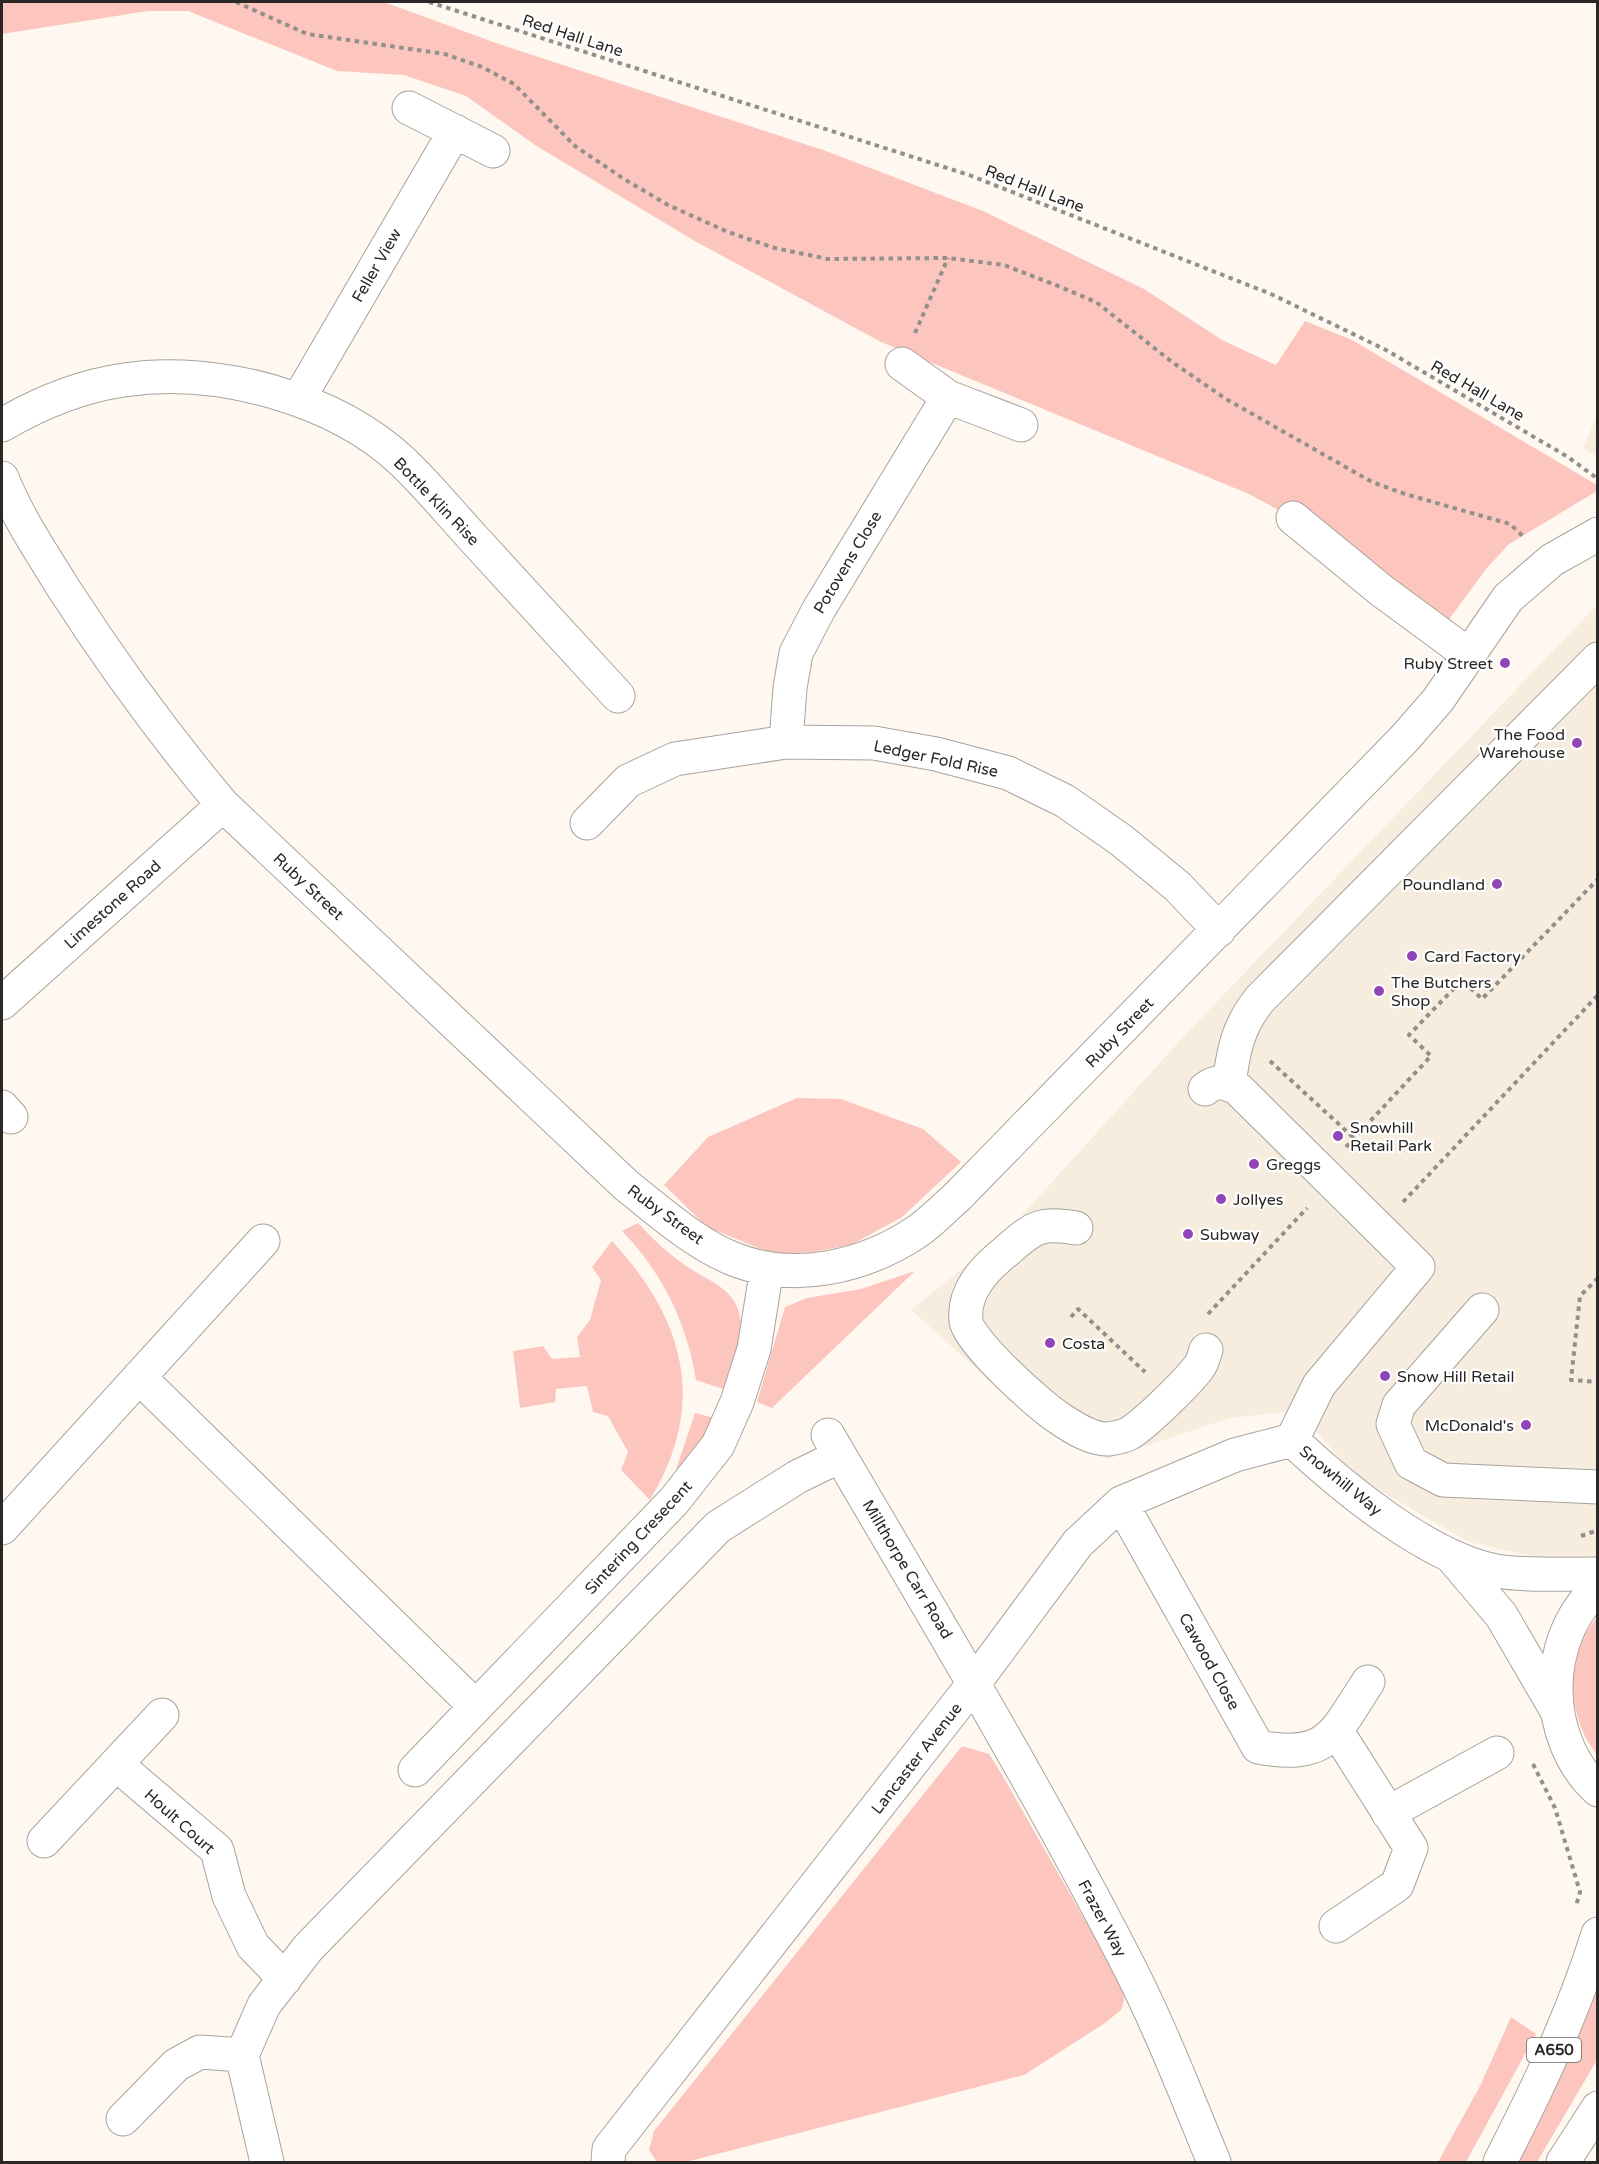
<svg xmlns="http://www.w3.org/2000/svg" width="1599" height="2164" viewBox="0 0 1599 2164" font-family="'Varela Round',sans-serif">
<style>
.built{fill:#f7edde}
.green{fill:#fcc6be}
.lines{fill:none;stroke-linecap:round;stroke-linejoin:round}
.minor-casing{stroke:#a8a39c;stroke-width:35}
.highway-casing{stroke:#a8a39c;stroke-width:35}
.path{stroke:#938f8b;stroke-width:4;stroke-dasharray:4.5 4.5;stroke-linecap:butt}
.minor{stroke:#fff;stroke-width:33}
.highway{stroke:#fff;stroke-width:33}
.poi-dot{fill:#9144b5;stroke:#fff;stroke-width:2}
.labels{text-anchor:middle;stroke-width:4.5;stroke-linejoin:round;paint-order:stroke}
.shield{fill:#fff;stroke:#6a6867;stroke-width:1.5}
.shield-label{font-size:15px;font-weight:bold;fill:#2a2826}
.street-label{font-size:16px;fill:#2a2826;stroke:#fff}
.poi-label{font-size:16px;fill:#2a2826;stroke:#fff;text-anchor:start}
</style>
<rect width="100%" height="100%" fill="#fef8f1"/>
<path class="built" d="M 1597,416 L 1597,456 L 1583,448 Z
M 1597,605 L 1597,1570 L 1469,1542 L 1358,1478 L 1297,1411 L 1230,1418 L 1107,1459 L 1017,1405 L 911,1310 L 1004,1235 L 1185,1035 Z"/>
<path class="green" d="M 2,2 L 384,2 L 496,43 L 823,150 L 983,211 L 1144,289 L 1222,340 L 1276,365 L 1305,321 L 1352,340 L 1597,485 L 1597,491 L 1509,544 L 1486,569 L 1439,633 L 1293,518 L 1249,494 L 881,342 L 693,240 L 535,145 L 466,96 L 404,75 L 337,71 L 188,11 L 148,11 L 2,34 Z
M 797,1098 L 841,1099 L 923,1129 L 961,1162 L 902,1217 L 851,1245 L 813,1252 L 773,1254 L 707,1227 L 664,1185 L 708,1137 Z
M 638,1223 C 652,1238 665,1251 682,1263 C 709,1283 743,1288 741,1332 C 741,1350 731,1372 726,1390 L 696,1380 C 687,1323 662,1272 622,1231 Z
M 612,1241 C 685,1320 708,1403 650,1500 L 621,1470 L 628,1452 L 608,1416 L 593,1412 L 587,1386 L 556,1389 L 555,1402 L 520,1408 L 513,1351 L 543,1346 L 552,1359 L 580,1357 L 577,1337 L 590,1320 L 601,1280 L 592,1267 Z
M 915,1271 L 772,1408 L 757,1402 L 785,1307 L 807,1298 L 861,1289 Z
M 695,1413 L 715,1418 L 699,1452 L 669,1490 Z
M 1597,1617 L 1597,1755 C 1566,1716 1564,1656 1597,1617 Z
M 962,1746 L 989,1754 L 1001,1773 L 1123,1987 L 1124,2001 L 1121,2010 L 1105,2023 L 1024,2075 L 686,2162 L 657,2162 L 649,2150 L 654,2131 Z
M 1597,1967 L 1597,2060 L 1537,2162 L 1509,2162 Z
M 1511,2017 L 1536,2034 L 1466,2162 L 1438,2162 L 1480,2086 Z"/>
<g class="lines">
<g class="minor-casing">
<path id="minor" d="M 409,108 L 493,151
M 902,364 L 948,397 L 1021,425
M 298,400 L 455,131
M 2,425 C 38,404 82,386 124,380 C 217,366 335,398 403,462 C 428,486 451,514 474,539 C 522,592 570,644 618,696
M 2,478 C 18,518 41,552 64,589 C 113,665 165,736 223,805 L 627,1186 C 659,1211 693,1242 731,1258 C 793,1284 865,1267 918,1231 C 931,1222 943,1209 956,1198 L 1404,739 L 1438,700 L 1508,598 L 1552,560 L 1598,534
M 1293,518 L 1382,591 L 1469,655
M 786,742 L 790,688 L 796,653 L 819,609 L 948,397
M 587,823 L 628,781 L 675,759 L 786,742 L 874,743 L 936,754 L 1008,773 L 1065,801 L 1121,840 L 1177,886 L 1219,930
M 2,1003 L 223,805
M 1229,1085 C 1233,1051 1238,1026 1260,999 L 1598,659
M 1205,1089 C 1217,1080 1224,1082 1237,1088 L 1418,1267 L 1319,1385 L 1292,1440
M 2,1107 L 11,1117
M 1076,1228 C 1038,1221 1032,1229 1004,1253 C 983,1270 963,1292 966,1321 C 967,1340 1041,1407 1059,1418 C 1072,1427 1092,1440 1109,1439 C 1115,1438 1125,1436 1130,1433 C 1147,1422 1187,1383 1199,1367 C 1203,1362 1204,1355 1206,1350
M 1482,1310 L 1399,1405 L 1393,1424 L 1411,1463 L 1443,1480 L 1598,1487
M 139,1377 L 475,1706
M 828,1435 C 928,1606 1030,1775 1121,1951 C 1157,2019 1185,2092 1214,2162
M 1292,1440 C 1342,1487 1428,1558 1496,1571 C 1529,1576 1564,1574 1598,1574
M 1121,1503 L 1258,1747 C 1328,1760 1334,1734 1368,1682
M 2,1528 L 263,1241
M 1451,1556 L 1501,1615 L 1557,1711
M 1336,1730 L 1411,1848 L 1397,1885 L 1336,1926
M 116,1764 L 217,1850 L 229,1896 L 253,1946 L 285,1979
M 415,1770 L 674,1501 L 718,1445 L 737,1402 L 754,1349 L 767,1268
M 1388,1813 L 1497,1753
M 44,1841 L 162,1715
M 123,2119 L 176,2065 L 200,2052 L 242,2055
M 267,2162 L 242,2055 L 264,2005 L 308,1948 L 718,1527 L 797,1477 L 840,1456
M 608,2162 L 609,2149 L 975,1682 L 1078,1543 L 1121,1503 L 1235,1455 L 1292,1440"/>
</g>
<g class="highway-casing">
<path id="highway" d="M 1598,1588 C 1542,1638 1542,1739 1598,1790
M 1500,2162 C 1538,2088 1573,2014 1598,1934
M 1563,2162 L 1598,2108"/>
</g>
<path class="path" d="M 236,2 L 307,34 L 445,54 L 482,67 L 514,84 L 575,146 L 624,179 L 668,205 L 728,232 L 775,248 L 828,259 L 948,258 L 1004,265 L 1053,284 L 1096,302 L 1172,362 L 1226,399 L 1372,482 L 1405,494 L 1510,524 L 1525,538
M 429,2 L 969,175 L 1271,294 L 1386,350 L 1568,457 L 1598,479
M 915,333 L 948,258
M 1270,1061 L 1354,1138
M 1346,1147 L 1431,1056 L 1409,1035 L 1462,980 L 1482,999 L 1598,879
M 1403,1202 L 1598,995
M 1598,1278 L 1580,1296 L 1571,1380 L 1598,1382
M 1208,1314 L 1307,1208
M 1071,1317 L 1078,1309 L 1145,1372
M 1581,1536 L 1598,1530
M 1533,1764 L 1555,1808 L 1580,1892 L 1576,1906"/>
<use href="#minor" class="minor"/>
<use href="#highway" class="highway"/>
</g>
<g class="poi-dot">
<circle cx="1505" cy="663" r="6"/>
<circle cx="1577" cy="743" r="6"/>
<circle cx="1497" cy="884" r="6"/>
<circle cx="1412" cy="956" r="6"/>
<circle cx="1379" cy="991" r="6"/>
<circle cx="1338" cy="1136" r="6"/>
<circle cx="1254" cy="1164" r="6"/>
<circle cx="1221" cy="1199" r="6"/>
<circle cx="1188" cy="1234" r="6"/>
<circle cx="1050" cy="1343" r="6"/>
<circle cx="1385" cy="1376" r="6"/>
<circle cx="1526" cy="1425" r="6"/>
</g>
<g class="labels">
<rect class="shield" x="1527" y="2038" width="54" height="24" rx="4.5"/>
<g class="shield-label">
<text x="1554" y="2055">A650</text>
</g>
<g class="street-label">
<text transform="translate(573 35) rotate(18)" y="6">Red Hall Lane</text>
<text transform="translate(1035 188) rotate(21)" y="6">Red Hall Lane</text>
<text transform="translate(376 265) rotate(-60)" y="6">Feller View</text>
<text transform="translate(1478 390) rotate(30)" y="6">Red Hall Lane</text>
<text transform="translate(437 501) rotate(46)" y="6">Bottle Klin Rise</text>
<text transform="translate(847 562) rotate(-59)" y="6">Potovens Close</text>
<text transform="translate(936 758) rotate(12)" y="6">Ledger Fold Rise</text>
<text transform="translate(309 886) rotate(43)" y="6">Ruby Street</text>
<text transform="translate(112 904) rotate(-42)" y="6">Limestone Road</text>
<text transform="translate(1119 1032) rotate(-46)" y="6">Ruby Street</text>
<text transform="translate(666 1214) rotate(36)" y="6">Ruby Street</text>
<text transform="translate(1341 1480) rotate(39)" y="6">Snowhill Way</text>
<text transform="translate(638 1537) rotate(-47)" y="6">Sintering Cresecent</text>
<text transform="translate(908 1569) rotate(59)" y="6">Millthorpe Carr Road</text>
<text transform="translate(1210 1661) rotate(61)" y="6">Cawood Close</text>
<text transform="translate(916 1758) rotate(-52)" y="6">Lancaster Avenue</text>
<text transform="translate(180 1821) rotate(42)" y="6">Hoult Court</text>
<text transform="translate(1103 1918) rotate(62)" y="6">Frazer Way</text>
</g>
<g class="poi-label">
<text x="1493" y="669" text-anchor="end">Ruby Street</text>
<text x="1565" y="740" text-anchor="end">The Food<tspan x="1565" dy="18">Warehouse</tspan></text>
<text x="1485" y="890" text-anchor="end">Poundland</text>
<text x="1424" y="962">Card Factory</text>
<text x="1391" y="988">The Butchers<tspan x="1391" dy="18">Shop</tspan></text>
<text x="1350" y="1133">Snowhill<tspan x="1350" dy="18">Retail Park</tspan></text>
<text x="1266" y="1170">Greggs</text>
<text x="1233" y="1205">Jollyes</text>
<text x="1200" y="1240">Subway</text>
<text x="1062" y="1349">Costa</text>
<text x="1397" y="1382">Snow Hill Retail</text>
<text x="1514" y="1431" text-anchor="end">McDonald's</text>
</g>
</g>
<rect width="1599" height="2164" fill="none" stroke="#2a2826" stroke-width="6"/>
</svg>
